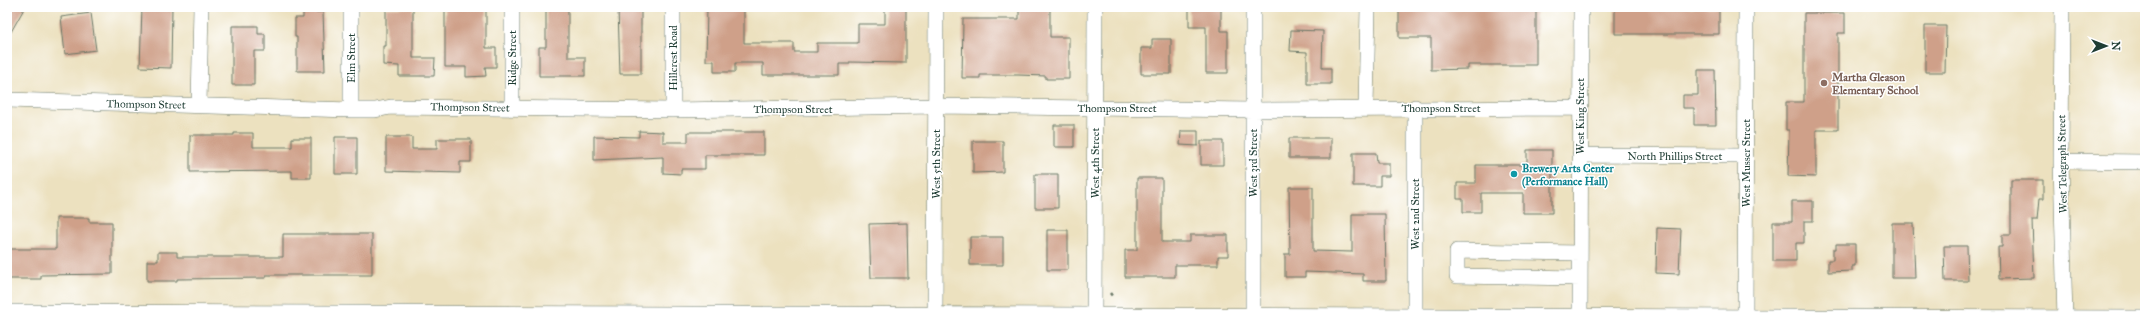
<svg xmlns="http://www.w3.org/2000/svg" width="2152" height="327" viewBox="0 0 2152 327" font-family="'IM FELL Great Primer',serif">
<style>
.building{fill:#cfa089}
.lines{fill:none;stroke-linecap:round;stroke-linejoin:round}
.minor-casing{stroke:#677665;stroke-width:16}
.path{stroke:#677665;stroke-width:2.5;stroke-dasharray:3 3;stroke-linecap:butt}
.minor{stroke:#fff;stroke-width:15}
.education-dot{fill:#8d6e63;stroke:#fff;stroke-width:1.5}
.culture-dot{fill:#0f9aa8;stroke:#fff;stroke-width:1.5}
.labels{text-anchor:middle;stroke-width:3;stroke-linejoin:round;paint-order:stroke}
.street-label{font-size:11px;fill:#1f3d34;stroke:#fff}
.education-label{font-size:11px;font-weight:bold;fill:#785e54;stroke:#fff;text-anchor:start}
.culture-label{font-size:11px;font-weight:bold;fill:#0d838f;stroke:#fff;text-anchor:start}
</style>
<rect width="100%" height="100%" fill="#fff"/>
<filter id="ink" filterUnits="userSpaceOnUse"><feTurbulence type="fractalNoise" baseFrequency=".025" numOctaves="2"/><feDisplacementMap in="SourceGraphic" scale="8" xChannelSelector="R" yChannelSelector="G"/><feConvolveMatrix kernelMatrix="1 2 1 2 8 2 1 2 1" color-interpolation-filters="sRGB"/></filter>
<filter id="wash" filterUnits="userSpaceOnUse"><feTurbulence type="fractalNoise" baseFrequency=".012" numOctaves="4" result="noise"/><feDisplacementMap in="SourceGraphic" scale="16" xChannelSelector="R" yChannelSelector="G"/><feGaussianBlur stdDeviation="0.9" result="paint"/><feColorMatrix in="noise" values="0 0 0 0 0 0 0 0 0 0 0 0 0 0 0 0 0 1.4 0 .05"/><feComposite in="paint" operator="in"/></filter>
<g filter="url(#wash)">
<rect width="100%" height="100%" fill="#ece1bf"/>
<g id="blocks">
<path class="building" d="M 7,7 L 25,7 L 7,39 Z
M 142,7 L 172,7 L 171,68 L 140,67 Z
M 445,7 L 486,7 L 486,48 L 496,48 L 496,67 L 485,67 L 486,76 L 466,77 L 466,67 L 445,67 Z
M 707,7 L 744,7 L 744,43 L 794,43 L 794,52 L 817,52 L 817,43 L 858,43 L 858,24 L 885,24 L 885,7 L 906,7 L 906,63 L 849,62 L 849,64 L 839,64 L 839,75 L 763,75 L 763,63 L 735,63 L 735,72 L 714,72 L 714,61 L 706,61 Z
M 1019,7 L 1050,7 L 1050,37 L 1069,37 L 1069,79 L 1046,79 L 1046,76 L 1018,75 L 980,75 L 980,78 L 962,78 L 963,19 L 1019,19 Z
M 1189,7 L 1221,8 L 1221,31 L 1228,31 L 1228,73 L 1206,73 L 1206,27 L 1189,27 Z
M 1399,7 L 1536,7 L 1536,65 L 1468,65 L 1468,69 L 1431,70 L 1431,38 L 1399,38 Z
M 1615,7 L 1719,7 L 1719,34 L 1615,34 Z
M 386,8 L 413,8 L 413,58 L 435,58 L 434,76 L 399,76 L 399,66 L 383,65 L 383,46 L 386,46 Z
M 546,8 L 568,8 L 568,57 L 585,57 L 585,76 L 539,76 L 539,47 L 546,47 Z
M 618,8 L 641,8 L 641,74 L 620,74 Z
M 303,12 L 323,12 L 325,71 L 297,71 L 297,37 L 295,37 L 295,18 L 303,18 Z
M 91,13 L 96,50 L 65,54 L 61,17 Z
M 1804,13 L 1845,13 L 1845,33 L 1838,33 L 1838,130 L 1816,130 L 1816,177 L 1788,176 L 1789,130 L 1786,130 L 1786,102 L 1804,102 Z
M 232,26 L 258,26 L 258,34 L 265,34 L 265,51 L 254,51 L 254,85 L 232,85 Z
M 1925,26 L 1946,26 L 1945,72 L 1925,72 Z
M 1291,30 L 1323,31 L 1322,68 L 1331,68 L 1331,84 L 1307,84 L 1307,52 L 1290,51 Z
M 1152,39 L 1171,39 L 1171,74 L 1141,74 L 1141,48 L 1152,48 Z
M 1698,70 L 1715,70 L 1716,125 L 1694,125 L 1694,108 L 1683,108 L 1683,95 L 1698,95 Z
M 1054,125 L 1074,125 L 1074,147 L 1054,147 Z
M 639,131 L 663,132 L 663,142 L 688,142 L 688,132 L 764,132 L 764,155 L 705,155 L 705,169 L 681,169 L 681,174 L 663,173 L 663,157 L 594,160 L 594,136 L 639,137 Z
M 1181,131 L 1198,131 L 1198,146 L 1180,145 Z
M 234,133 L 253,133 L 253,147 L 292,147 L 292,138 L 311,138 L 311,178 L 292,178 L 292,171 L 190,172 L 190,135 L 234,135 Z
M 335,137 L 357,137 L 357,174 L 335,174 Z
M 386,137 L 412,137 L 412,149 L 437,149 L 437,139 L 471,139 L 471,162 L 460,162 L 460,173 L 386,171 Z
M 1289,138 L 1331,138 L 1331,158 L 1289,158 Z
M 973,141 L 1003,141 L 1003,172 L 973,173 Z
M 1201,141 L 1223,141 L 1223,165 L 1201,165 Z
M 1527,150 L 1552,150 L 1552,213 L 1523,213 L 1523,193 L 1481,193 L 1481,212 L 1463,212 L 1463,199 L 1457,199 L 1457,183 L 1476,183 L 1476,165 L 1527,165 Z
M 1353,153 L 1376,153 L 1377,163 L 1389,163 L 1389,176 L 1380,176 L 1380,186 L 1353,186 Z
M 1035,174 L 1058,174 L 1058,208 L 1035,208 Z
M 1137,178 L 1162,178 L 1162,242 L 1190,242 L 1190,235 L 1228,235 L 1228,256 L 1218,256 L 1218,265 L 1175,265 L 1175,277 L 1125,277 L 1125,250 L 1137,250 Z
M 2011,180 L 2043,180 L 2043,199 L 2039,199 L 2037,220 L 2032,220 L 2034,278 L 1999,279 L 1998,247 L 2002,247 L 2002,235 L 2011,235 Z
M 1289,187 L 1313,187 L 1313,251 L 1352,252 L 1352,214 L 1385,214 L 1386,281 L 1363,281 L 1363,274 L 1305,272 L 1305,277 L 1285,277 L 1285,254 L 1290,254 Z
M 1792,201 L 1813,201 L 1813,221 L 1804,221 L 1804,243 L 1796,243 L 1796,261 L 1773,261 L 1773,222 L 1792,222 Z
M 56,218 L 89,218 L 89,222 L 112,222 L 112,274 L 41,275 L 41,279 L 7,279 L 7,249 L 56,249 Z
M 907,223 L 908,278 L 871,278 L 869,224 Z
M 1892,223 L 1913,223 L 1915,278 L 1892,278 Z
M 1657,228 L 1681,229 L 1679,274 L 1656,273 Z
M 1047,230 L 1068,230 L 1068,270 L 1047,270 Z
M 283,234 L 372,234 L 372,275 L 266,275 L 266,278 L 177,279 L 177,281 L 147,281 L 147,261 L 158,261 L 158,252 L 177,252 L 177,257 L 283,257 Z
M 970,237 L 1003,237 L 1003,265 L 970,265 Z
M 1836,244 L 1855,244 L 1855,266 L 1852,266 L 1852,271 L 1828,272 L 1828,260 L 1833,260 L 1833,249 L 1836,249 Z
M 1944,246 L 1967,246 L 1968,281 L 1945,281 Z"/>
</g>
</g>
<g filter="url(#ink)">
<use href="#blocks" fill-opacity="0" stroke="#677665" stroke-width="1"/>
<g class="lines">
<g class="minor-casing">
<path id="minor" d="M 1253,7 L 1253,320
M 2062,7 L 2061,161 L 2065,320
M 7,100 L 351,110 L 375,110 L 391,107 L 673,110 L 936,106 L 1253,110 L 1580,108
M 199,105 L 201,7
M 512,108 L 512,7
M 1366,108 L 1368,7
M 351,110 L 351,7
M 673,110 L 673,7
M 1580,155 L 1746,156
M 2061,161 L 2145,162
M 1580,278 L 1457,276 L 1457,251 L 1580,253
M 7,312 L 2145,318
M 935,320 L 936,7
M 1094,320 L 1095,7
M 1415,320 L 1415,107
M 1580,320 L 1581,7
M 1745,320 L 1746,7"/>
</g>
<path class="path" d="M 1110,293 L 1113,297"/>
<use href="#minor" class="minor"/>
</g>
</g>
<circle class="education-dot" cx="1824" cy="83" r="4"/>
<circle class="culture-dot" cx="1514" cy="174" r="4"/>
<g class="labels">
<g class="street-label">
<text transform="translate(351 58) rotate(-90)" y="4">Elm Street</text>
<text transform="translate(512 58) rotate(-90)" y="4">Ridge Street</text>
<text transform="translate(673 58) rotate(-90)" y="4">Hillcrest Road</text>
<text transform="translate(146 104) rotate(1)" y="4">Thompson Street</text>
<text transform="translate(470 107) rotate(1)" y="4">Thompson Street</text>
<text x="1117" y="112">Thompson Street</text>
<text x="1441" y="112">Thompson Street</text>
<text x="793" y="113">Thompson Street</text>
<text transform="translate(1580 116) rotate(-90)" y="4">West King Street</text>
<text x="1675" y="160">North Phillips Street</text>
<text transform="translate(1095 163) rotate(-90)" y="4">West 4th Street</text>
<text transform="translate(1253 163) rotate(-90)" y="4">West 3rd Street</text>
<text transform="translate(1746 163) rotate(-90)" y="4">West Musser Street</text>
<text transform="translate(936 164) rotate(-90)" y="4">West 5th Street</text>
<text transform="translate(2062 164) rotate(-91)" y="4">West Telegraph Street</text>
<text transform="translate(1415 214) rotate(-90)" y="4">West 2nd Street</text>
</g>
<g class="education-label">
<text x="1832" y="81">Martha Gleason<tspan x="1832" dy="13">Elementary School</tspan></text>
</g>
<g class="culture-label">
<text x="1522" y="172">Brewery Arts Center<tspan x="1522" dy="13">(Performance Hall)</tspan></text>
</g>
</g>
<rect width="2152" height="327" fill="none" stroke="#fff" stroke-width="24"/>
<g transform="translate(2106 46) rotate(90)" stroke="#ffffff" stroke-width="3" paint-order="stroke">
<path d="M0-3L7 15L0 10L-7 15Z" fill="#1f3d34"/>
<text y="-6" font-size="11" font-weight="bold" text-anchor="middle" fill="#1f3d34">N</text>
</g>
</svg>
